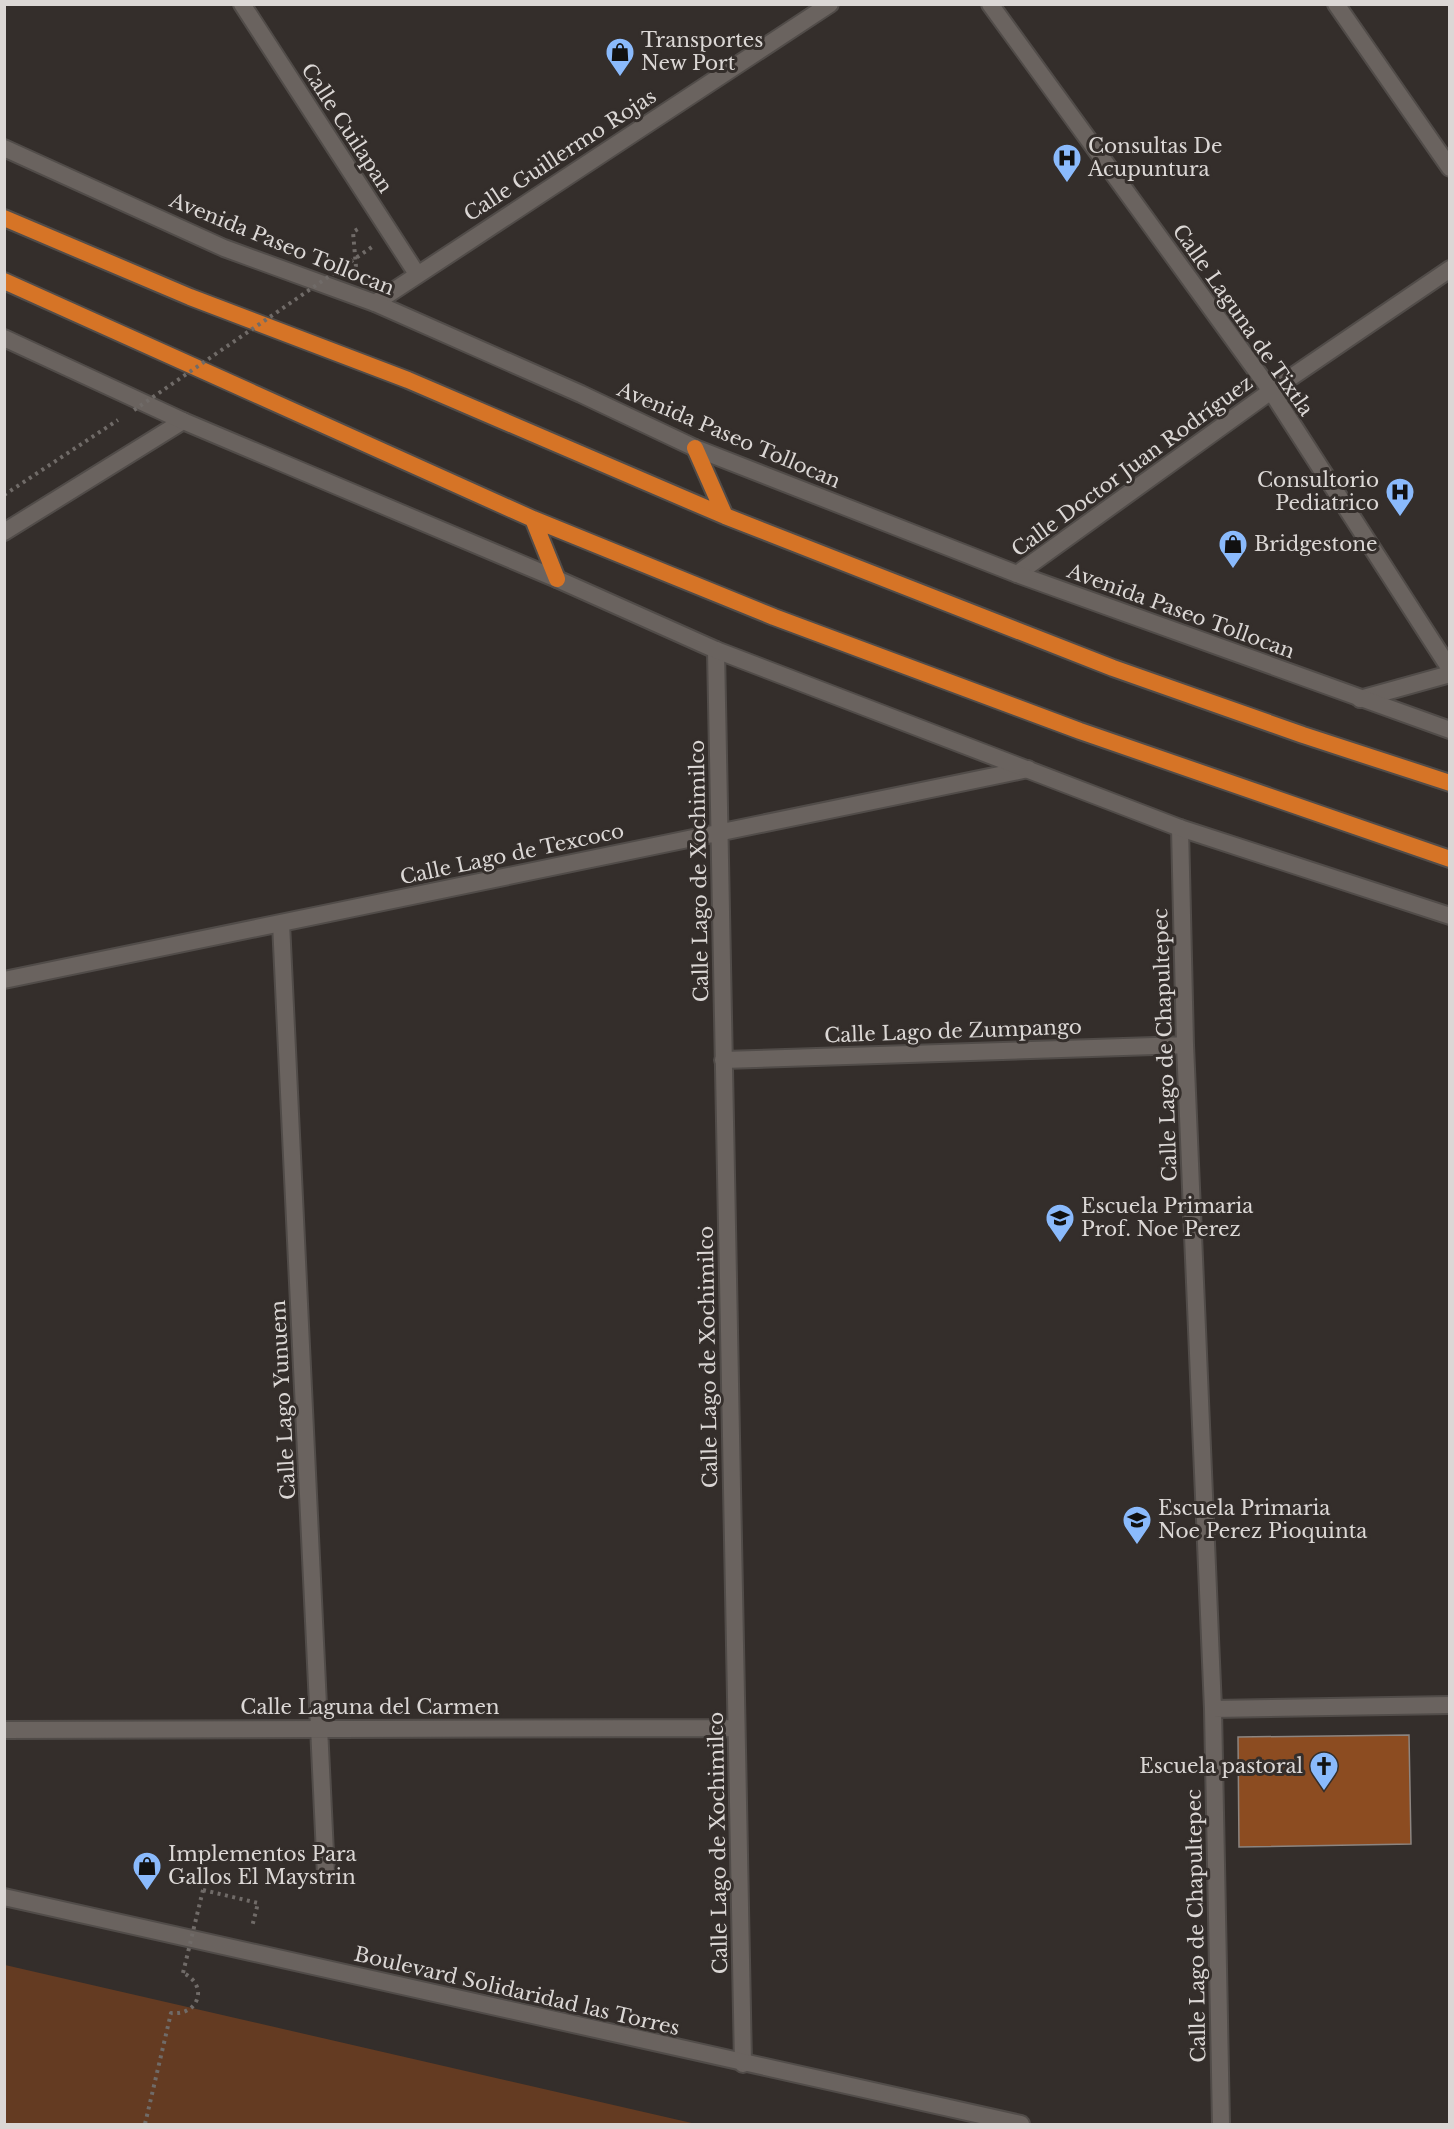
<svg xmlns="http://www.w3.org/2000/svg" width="1454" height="2129" viewBox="0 0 1454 2129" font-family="'Libre Baskerville',serif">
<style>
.green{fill:#643b22}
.building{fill:#8c4c21;stroke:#8c8581;stroke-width:1.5}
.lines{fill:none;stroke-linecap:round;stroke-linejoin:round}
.minor-casing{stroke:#514c49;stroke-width:20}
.secondary-casing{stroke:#514c49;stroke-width:20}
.trunk-casing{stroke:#514c49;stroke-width:20}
.path{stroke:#706b68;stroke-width:4;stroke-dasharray:3 4.5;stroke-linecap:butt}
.minor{stroke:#6a635f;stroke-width:16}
.secondary{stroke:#6a635f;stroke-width:16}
.trunk{stroke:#d67426;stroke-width:16}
.path-bridge{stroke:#706b68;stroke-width:4;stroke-dasharray:3 4.5;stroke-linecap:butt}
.labels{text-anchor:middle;stroke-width:6;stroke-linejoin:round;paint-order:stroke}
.poi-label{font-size:20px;fill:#dbd7d5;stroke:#342e2b;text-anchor:start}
.street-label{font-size:20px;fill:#dbd7d5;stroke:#342e2b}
</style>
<rect width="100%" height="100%" fill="#342e2b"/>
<path class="green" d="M 5,1965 L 696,2124 L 5,2124 Z"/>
<path class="building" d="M 1409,1735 L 1411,1844 L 1239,1847 L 1238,1737 Z"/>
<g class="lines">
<g class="minor-casing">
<path id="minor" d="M 242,4 L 417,274
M 990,4 L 1271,391 L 1450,669
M 1336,4 L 1450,168
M 375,303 L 830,4
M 4,532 L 183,421
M 1017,574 L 1271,391 L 1450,269
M 716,650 L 743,2064
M 1360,699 L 1450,674
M 1180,828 L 1185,1045 L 1213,1709 L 1221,2124
M 281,923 L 326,1875
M 4,980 L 1028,769
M 723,1060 L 1185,1045
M 1213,1709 L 1450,1705
M 4,1730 L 736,1728"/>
</g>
<g class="secondary-casing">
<path id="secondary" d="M 4,148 L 224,248 L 375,303 L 581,394 L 695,448 L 1017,574 L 1450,730
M 4,338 L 183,421 L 557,579 L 716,650 L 1180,828 L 1450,916
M 4,1897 L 1021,2124"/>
</g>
<g class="trunk-casing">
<path id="trunk" d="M 4,218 L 190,297 L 408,380 L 725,516 L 1113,668 L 1303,735 L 1450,783
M 4,281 L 533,519 L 774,617 L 1080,731 L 1450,859
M 695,448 L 725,516
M 533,519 L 557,579"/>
</g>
<path class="path" d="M 356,267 L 353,232 L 358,229
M 4,495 L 118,420
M 203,1890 L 258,1903 L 252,1927
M 145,2124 L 171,2013 C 199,2016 209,1985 183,1973"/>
<use href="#minor" class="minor"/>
<use href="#secondary" class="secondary"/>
<use href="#trunk" class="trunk"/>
<path class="path-bridge" d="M 134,410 L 372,247
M 183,1973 L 203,1890"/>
</g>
<defs>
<g id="shop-pin" transform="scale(1.5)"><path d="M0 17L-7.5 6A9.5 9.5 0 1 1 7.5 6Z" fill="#8abafc" stroke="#342e2b"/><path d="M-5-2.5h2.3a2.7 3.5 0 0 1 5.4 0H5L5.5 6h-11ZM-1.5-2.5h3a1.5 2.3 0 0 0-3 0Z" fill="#111"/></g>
<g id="hospital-pin" transform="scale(1.5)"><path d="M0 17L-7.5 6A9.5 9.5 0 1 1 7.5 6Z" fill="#8abafc" stroke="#342e2b"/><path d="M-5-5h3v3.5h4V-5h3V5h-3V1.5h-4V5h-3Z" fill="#111"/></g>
<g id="school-pin" transform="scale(1.5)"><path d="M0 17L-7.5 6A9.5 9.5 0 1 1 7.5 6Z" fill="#8abafc" stroke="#342e2b"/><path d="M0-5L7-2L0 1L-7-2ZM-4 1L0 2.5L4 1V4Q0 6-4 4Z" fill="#111"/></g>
<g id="church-pin" transform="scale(1.5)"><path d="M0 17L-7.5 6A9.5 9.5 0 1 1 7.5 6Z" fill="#8abafc" stroke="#342e2b"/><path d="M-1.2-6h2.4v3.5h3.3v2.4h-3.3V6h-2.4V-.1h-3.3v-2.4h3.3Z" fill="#111"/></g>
</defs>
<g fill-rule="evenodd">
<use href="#shop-pin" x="620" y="52"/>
<use href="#hospital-pin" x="1067" y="158"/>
<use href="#hospital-pin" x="1400" y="492"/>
<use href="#shop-pin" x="1233" y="544"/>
<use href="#school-pin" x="1060" y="1218"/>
<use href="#school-pin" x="1137" y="1520"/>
<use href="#church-pin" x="1324" y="1766"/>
<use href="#shop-pin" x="147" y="1866"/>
</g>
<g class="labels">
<g class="poi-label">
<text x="641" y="47">Transportes<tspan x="641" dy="23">New Port</tspan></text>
<text x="1088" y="153">Consultas De<tspan x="1088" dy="23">Acupuntura</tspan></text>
<text x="1379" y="487" text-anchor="end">Consultorio<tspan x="1379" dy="23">Pediatrico</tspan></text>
<text x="1254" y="551">Bridgestone</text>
<text x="1081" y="1213">Escuela Primaria<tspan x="1081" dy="23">Prof. Noe Perez</tspan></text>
<text x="1158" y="1515">Escuela Primaria<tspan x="1158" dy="23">Noe Perez Pioquinta</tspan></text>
<text x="1303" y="1773" text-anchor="end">Escuela pastoral</text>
<text x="168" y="1861">Implementos Para<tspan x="168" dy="23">Gallos El Maystrin</tspan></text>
</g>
<g class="street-label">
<text transform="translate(347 128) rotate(57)" y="7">Calle Cuilapan</text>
<text transform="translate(560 155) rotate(-33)" y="7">Calle Guillermo Rojas</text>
<text transform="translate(282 244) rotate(22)" y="7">Avenida Paseo Tollocan</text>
<text transform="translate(1243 320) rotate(55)" y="7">Calle Laguna de Tixtla</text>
<text transform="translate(729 435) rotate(23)" y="7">Avenida Paseo Tollocan</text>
<text transform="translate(1132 466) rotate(-36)" y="7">Calle Doctor Juan Rodríguez</text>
<text transform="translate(1181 611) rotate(20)" y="7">Avenida Paseo Tollocan</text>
<text transform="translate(512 854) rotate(-12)" y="7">Calle Lago de Texcoco</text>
<text transform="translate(699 871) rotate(-91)" y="7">Calle Lago de Xochimilco</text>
<text transform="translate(953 1031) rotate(-2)" y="7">Calle Lago de Zumpango</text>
<text transform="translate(1165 1045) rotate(-92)" y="7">Calle Lago de Chapultepec</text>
<text transform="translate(708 1357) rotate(-91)" y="7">Calle Lago de Xochimilco</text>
<text transform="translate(283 1400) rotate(-93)" y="7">Calle Lago Yunuem</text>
<text x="370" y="1714">Calle Laguna del Carmen</text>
<text transform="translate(718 1843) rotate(-91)" y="7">Calle Lago de Xochimilco</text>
<text transform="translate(1196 1926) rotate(-91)" y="7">Calle Lago de Chapultepec</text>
<text transform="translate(517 1991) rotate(13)" y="7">Boulevard Solidaridad las Torres</text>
</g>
</g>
<rect width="1454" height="2129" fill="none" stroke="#dbd7d5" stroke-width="12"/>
</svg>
